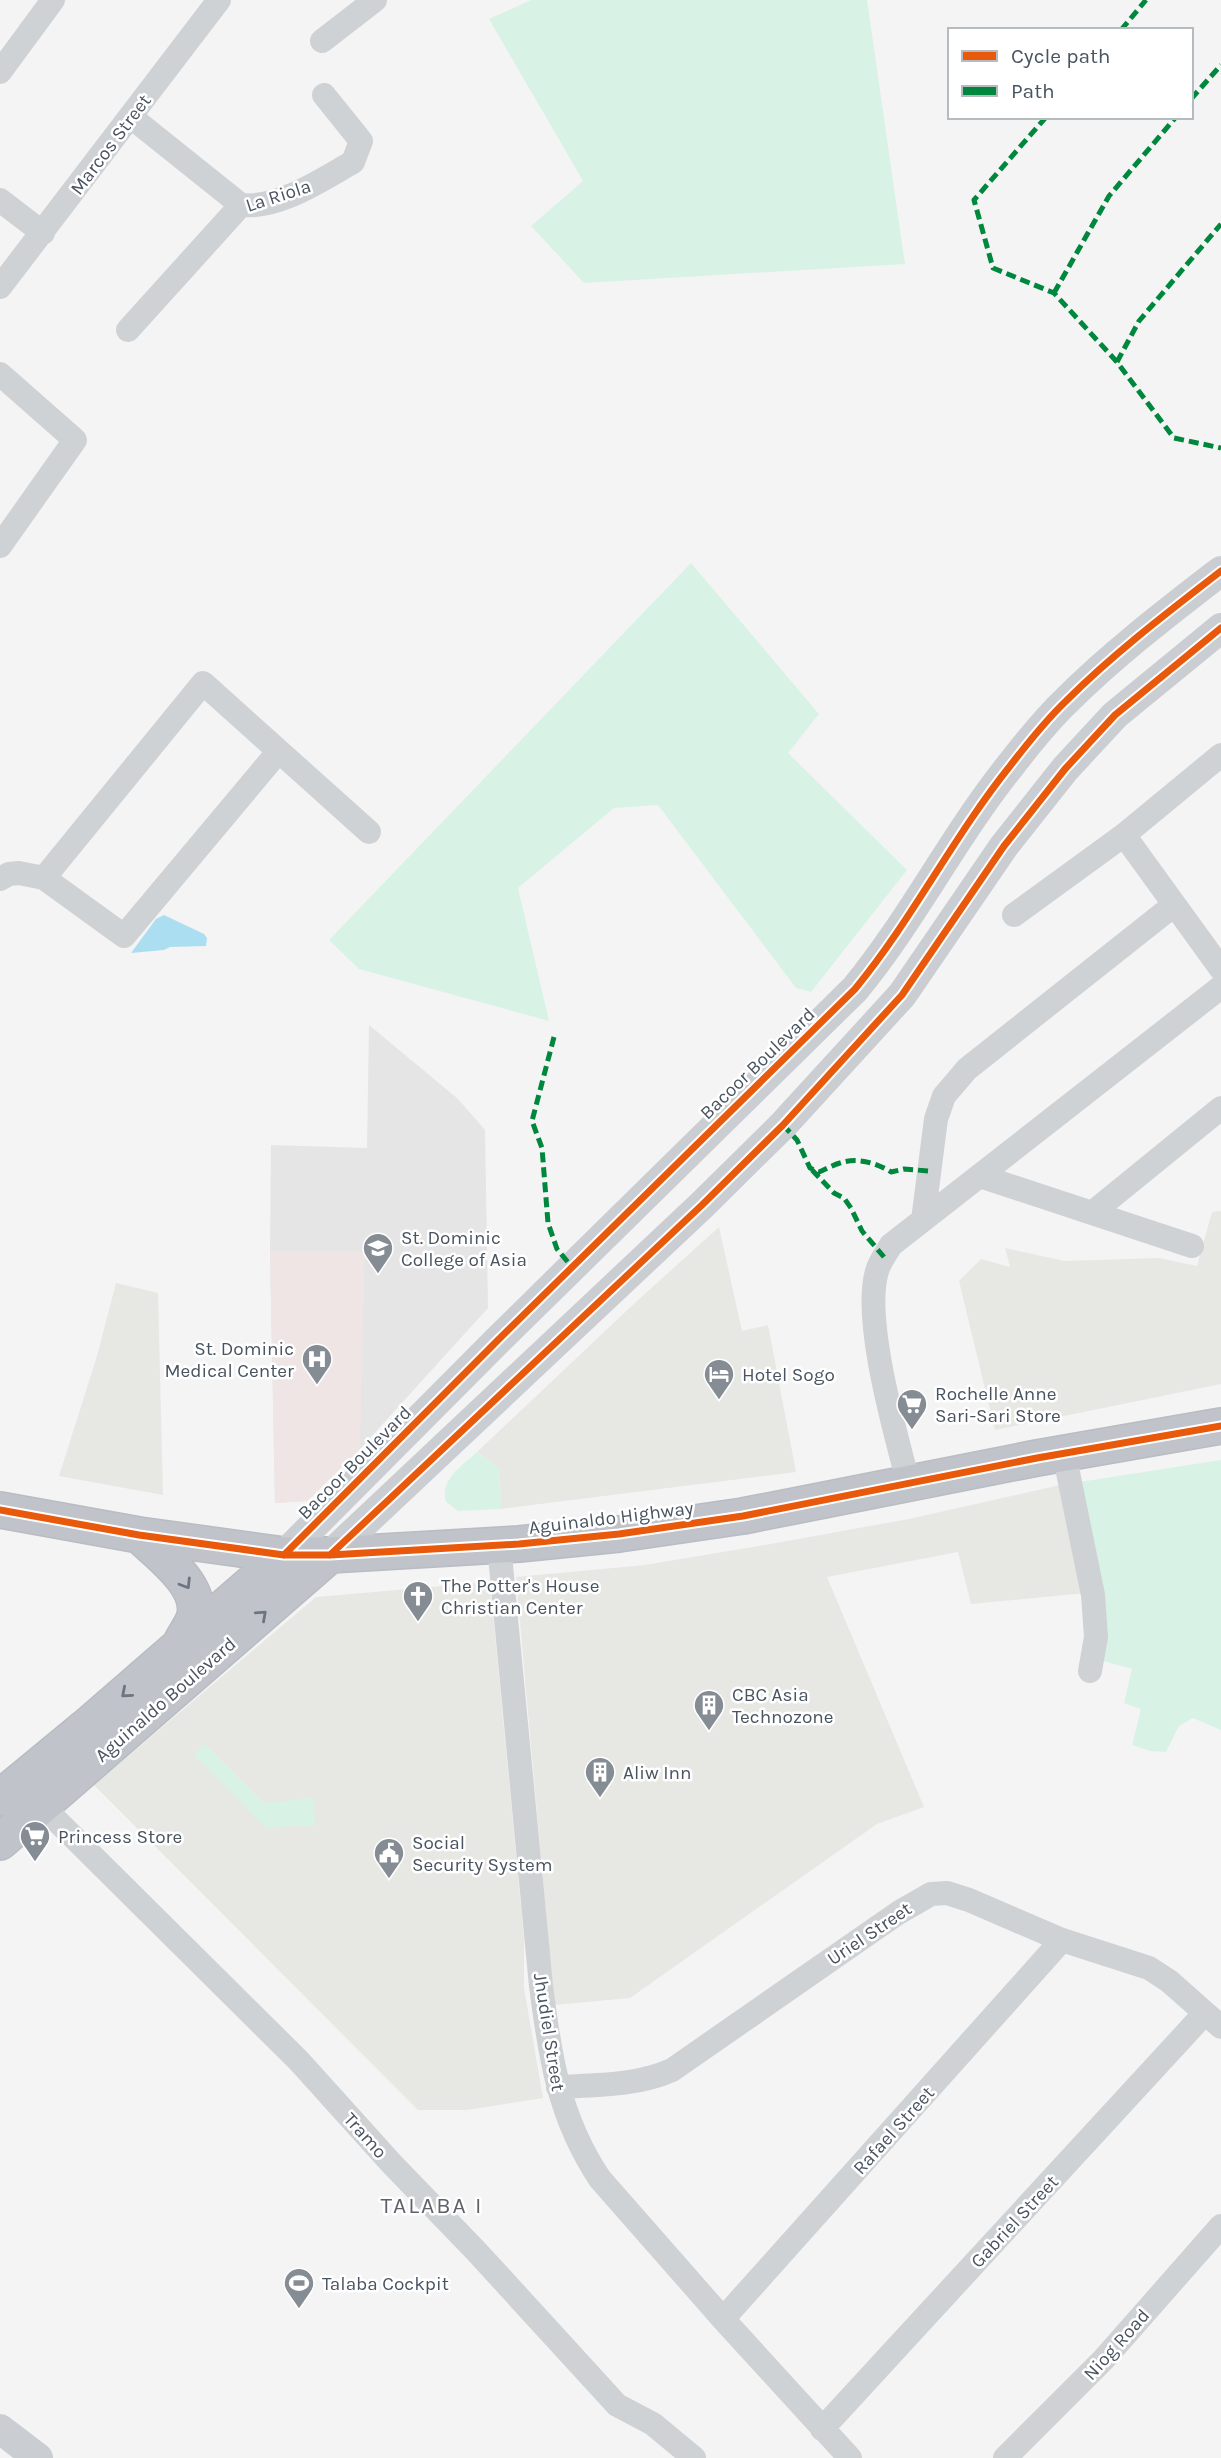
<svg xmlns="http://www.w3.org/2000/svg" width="1221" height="2458" viewBox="0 0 1221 2458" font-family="Karla,sans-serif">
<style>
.commercial{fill:#e7e7e3}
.education{fill:#e5e5e6}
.medical{fill:#eee5e4}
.green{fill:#d8f3e5}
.water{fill:#acdef1}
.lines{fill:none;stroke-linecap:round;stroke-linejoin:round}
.highway-casing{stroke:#b8bcc3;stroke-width:38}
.minor{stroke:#cfd2d4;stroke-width:24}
.major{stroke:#caced2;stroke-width:30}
.highway{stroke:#c0c4ca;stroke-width:35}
.quiet{stroke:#00873e;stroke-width:5;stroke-dasharray:10 5;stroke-linecap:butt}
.cycleway-casing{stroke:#fff;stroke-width:11}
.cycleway{stroke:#e8590c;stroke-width:7}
.oneway{stroke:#6d7680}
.labels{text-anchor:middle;stroke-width:5;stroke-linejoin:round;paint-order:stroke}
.street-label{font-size:19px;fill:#495461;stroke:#fff}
.poi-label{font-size:19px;fill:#495461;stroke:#fff;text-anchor:start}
.quarter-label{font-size:23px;letter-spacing:2px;fill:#5f6268;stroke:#fff}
</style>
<rect width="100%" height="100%" fill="#f4f4f4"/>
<path class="commercial" d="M 1221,1211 L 1221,1384 L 995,1430 L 959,1281 L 981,1259 L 1010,1267 L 1005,1248 L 1065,1261 L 1159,1258 L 1197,1266 L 1212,1212 Z
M 719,1227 L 742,1331 L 768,1325 L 796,1472 L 501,1509 L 499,1468 L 477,1452 L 637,1301 Z
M 116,1283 L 158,1293 L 163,1495 L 59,1476 L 97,1356 Z
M 1060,1485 L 1086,1593 L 971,1604 L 958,1552 L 827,1577 L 924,1807 L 877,1824 L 630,1998 L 554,2005 L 516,1577 L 645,1565 L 759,1546 L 909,1519 Z
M 490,1582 L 524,1938 L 524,1988 L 543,2098 L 466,2110 L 418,2110 L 94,1785 L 316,1597 Z"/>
<path class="education" d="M 369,1025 L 458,1099 L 485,1130 L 488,1308 L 360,1449 L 307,1501 L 275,1503 L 270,1251 L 271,1145 L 367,1148 Z"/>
<path class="medical" d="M 270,1251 L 365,1251 L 360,1449 L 307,1501 L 275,1503 Z"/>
<path class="green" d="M 531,0 L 867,0 L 905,264 L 584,283 L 531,226 L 583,181 L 489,19 Z
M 691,563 L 819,714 L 788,753 L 907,870 L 811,992 L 796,988 L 658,805 L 614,808 L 518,888 L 549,1021 L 359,969 L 329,940 Z
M 477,1452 L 499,1468 L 501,1509 L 458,1511 L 446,1502 C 439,1480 462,1466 477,1452 Z
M 1221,1460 L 1221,1730 L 1193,1718 L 1179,1726 L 1166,1752 L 1150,1751 L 1132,1745 L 1141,1709 L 1124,1703 L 1132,1669 L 1096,1659 L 1060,1485 Z
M 205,1744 L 264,1803 L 313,1798 L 315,1825 L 266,1828 L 194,1755 Z"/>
<path class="water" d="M 164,915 L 204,934 L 207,938 L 206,946 L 170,947 L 164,950 L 131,953 L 156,919 Z"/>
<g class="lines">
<g class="highway-casing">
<path id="highway" d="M 0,1510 L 139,1535 L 284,1555 L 330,1555 L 519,1544 L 619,1534 L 743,1516 L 1037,1458 L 1221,1426
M 139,1535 C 159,1554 205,1587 194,1619 C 191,1627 185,1635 181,1643
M 0,1798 L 86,1727 L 284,1555
M 0,1842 L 330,1555"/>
</g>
<path class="minor" d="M 322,41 L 375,0
M 0,72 L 53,0
M 131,117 L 241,205
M 0,200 L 43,233
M 0,287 L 219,0
M 128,330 L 241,205 C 279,209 321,180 353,162 L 361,141 L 324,95
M 0,374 L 75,440 L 0,546
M 1124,835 L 1221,969
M 44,878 L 203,683 L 369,832
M 0,879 L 9,874 L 19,873 L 44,878 L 124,936 L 278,752
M 1014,915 L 1124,835 L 1221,755
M 980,1176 L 1192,1246
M 1092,1213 L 1221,1108
M 923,1220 L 936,1119 L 944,1096 L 967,1069 L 1174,905
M 1064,1453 L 1093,1595 L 1096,1637 L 1090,1671
M 909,1485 C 896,1435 861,1315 878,1268 C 881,1260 887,1252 891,1245 L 1221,987
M 499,1545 L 541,1986 C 550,2057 559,2118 600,2179 L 723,2319 L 850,2458
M 42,1806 L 299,2061 L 391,2163 L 477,2252 L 617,2405 L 653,2424 L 694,2458
M 558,2087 C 596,2085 636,2086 672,2070 L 898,1913 L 931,1894 L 947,1893 L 969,1900 L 1062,1940 L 1149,1968 L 1169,1981 L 1221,2027
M 723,2319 L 1062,1940
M 822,2429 L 1205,2013
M 1005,2458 L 1104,2359 L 1221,2226"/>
<path class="major" d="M 284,1555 L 498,1340 L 855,989 C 912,920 953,837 1010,766 C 1027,744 1045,721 1066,701 C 1113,654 1168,612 1221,571
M 330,1555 L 702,1205 L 783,1125 L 902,995 L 1004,846 L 1065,769 L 1115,715 L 1221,628
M 0,2429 L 38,2458"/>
<use href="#highway" class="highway"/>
<path class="quiet" d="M 1121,30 L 1146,0
M 1191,99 L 1221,65
M 1046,117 L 974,200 L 993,268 L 1054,293 L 1117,362 L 1174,438 L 1221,448
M 1054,293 L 1109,196 L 1176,117
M 1117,362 L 1139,321 L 1221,224
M 554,1037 L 532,1121 L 542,1148 L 548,1223 L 557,1249 L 572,1267
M 783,1125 L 797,1140 L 810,1168 L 819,1172 C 826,1169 833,1165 840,1163 C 857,1157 877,1163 891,1172 L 904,1169 L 929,1171
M 812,1170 L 834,1193 L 844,1198 L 851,1208 L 862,1231 L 884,1257"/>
<g class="cycleway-casing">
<path id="cycleway" d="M 0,1510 L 139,1535 L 284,1555 L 330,1555 L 519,1544 L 619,1534 L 743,1516 L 1037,1458 L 1221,1426
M 284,1555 L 498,1340 L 855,989 C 912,920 953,837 1010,766 C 1027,744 1045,721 1066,701 C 1113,654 1168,612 1221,571
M 330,1555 L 702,1205 L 783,1125 L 902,995 L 1004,846 L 1065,769 L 1115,715 L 1221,628"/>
</g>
<use href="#cycleway" class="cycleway"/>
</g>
<defs><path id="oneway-chevron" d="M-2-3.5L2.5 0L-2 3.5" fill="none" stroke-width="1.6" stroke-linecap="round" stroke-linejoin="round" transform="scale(1.75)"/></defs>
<g class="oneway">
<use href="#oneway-chevron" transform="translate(186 1584) rotate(58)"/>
<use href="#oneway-chevron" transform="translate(262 1615) rotate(-42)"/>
<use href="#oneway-chevron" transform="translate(126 1693) rotate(139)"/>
</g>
<defs>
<g id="university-pin" transform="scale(1.575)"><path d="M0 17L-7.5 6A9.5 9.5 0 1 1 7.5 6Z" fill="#858c94" stroke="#fff"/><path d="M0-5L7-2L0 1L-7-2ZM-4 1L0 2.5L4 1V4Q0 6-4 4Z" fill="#fff"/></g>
<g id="hospital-pin" transform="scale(1.575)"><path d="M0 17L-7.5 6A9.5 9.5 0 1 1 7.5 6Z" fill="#858c94" stroke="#fff"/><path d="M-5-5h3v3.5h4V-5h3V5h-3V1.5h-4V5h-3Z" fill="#fff"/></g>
<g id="hotel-pin" transform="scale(1.575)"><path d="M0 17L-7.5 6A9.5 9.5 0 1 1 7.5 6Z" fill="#858c94" stroke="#fff"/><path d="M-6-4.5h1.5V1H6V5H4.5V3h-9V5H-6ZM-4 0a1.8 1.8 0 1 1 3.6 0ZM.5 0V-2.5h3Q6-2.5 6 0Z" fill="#fff"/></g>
<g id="supermarket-pin" transform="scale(1.575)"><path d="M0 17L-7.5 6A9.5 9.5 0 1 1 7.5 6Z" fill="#858c94" stroke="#fff"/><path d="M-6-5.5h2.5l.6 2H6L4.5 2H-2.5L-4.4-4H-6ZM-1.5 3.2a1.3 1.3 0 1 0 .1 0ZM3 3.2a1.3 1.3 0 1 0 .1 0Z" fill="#fff"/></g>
<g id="church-pin" transform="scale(1.575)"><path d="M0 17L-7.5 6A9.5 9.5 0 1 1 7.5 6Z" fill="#858c94" stroke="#fff"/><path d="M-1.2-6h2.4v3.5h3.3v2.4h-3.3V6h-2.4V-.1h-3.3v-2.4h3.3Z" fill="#fff"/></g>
<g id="building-pin" transform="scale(1.575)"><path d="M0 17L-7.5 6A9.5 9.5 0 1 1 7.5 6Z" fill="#858c94" stroke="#fff"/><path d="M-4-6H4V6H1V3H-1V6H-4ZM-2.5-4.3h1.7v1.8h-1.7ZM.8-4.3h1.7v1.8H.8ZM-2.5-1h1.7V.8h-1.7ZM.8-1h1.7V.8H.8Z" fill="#fff"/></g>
<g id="civic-pin" transform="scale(1.575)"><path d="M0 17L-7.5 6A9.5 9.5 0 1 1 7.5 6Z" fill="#858c94" stroke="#fff"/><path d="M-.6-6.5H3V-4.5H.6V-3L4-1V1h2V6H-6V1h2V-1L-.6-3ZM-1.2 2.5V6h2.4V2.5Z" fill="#fff"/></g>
<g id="stadium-pin" transform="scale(1.575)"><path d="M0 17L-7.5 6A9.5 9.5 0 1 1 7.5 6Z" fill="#858c94" stroke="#fff"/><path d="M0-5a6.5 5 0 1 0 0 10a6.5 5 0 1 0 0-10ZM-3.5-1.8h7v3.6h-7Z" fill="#fff"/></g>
</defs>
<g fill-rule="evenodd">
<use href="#university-pin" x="378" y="1248"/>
<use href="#hospital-pin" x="317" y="1359"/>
<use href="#hotel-pin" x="719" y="1374"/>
<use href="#supermarket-pin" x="912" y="1404"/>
<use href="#church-pin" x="418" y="1596"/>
<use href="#building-pin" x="709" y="1705"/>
<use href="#building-pin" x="600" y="1772"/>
<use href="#supermarket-pin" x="35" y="1836"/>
<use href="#civic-pin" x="389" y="1853"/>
<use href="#stadium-pin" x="299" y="2283"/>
</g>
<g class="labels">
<g class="street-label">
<text transform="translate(110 144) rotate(-53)" y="7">Marcos Street</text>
<text transform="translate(278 195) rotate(-18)" y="7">La Riola</text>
<text transform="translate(757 1063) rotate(-44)" y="7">Bacoor Boulevard</text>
<text transform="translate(354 1462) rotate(-45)" y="7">Bacoor Boulevard</text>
<text transform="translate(611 1517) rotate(-7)" y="7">Aguinaldo Highway</text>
<text transform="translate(165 1699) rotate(-41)" y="7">Aguinaldo Boulevard</text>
<text transform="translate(869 1933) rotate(-34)" y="7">Uriel Street</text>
<text transform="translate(550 2032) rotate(81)" y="7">Jhudiel Street</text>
<text transform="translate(893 2130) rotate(-48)" y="7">Rafael Street</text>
<text transform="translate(366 2135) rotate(48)" y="7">Tramo</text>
<text transform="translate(1014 2221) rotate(-47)" y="7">Gabriel Street</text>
<text transform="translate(1116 2344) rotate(-48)" y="7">Niog Road</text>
</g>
<g class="poi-label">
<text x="401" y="1244">St. Dominic<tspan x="401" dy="22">College of Asia</tspan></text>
<text x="294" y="1355" text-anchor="end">St. Dominic<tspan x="294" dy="22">Medical Center</tspan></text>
<text x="742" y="1381">Hotel Sogo</text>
<text x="935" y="1400">Rochelle Anne<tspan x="935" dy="22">Sari-Sari Store</tspan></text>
<text x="441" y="1592">The Potter's House<tspan x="441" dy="22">Christian Center</tspan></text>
<text x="732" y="1701">CBC Asia<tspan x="732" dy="22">Technozone</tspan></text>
<text x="623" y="1779">Aliw Inn</text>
<text x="58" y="1843">Princess Store</text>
<text x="412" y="1849">Social<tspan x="412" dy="22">Security System</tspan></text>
<text x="322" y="2290">Talaba Cockpit</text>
</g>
<g class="quarter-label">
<text x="432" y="2213">TALABA I</text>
</g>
</g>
<rect x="948" y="28" width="245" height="91" fill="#ffffff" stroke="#b6bbc0" stroke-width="2"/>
<rect x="962" y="51" width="35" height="10" fill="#e8590c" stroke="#b6bbc0" stroke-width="2"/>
<text x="1011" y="63" font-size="21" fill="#495461">Cycle path</text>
<rect x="962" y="86" width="35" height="10" fill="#00873e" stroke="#b6bbc0" stroke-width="2"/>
<text x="1011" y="98" font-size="21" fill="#495461">Path</text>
</svg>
